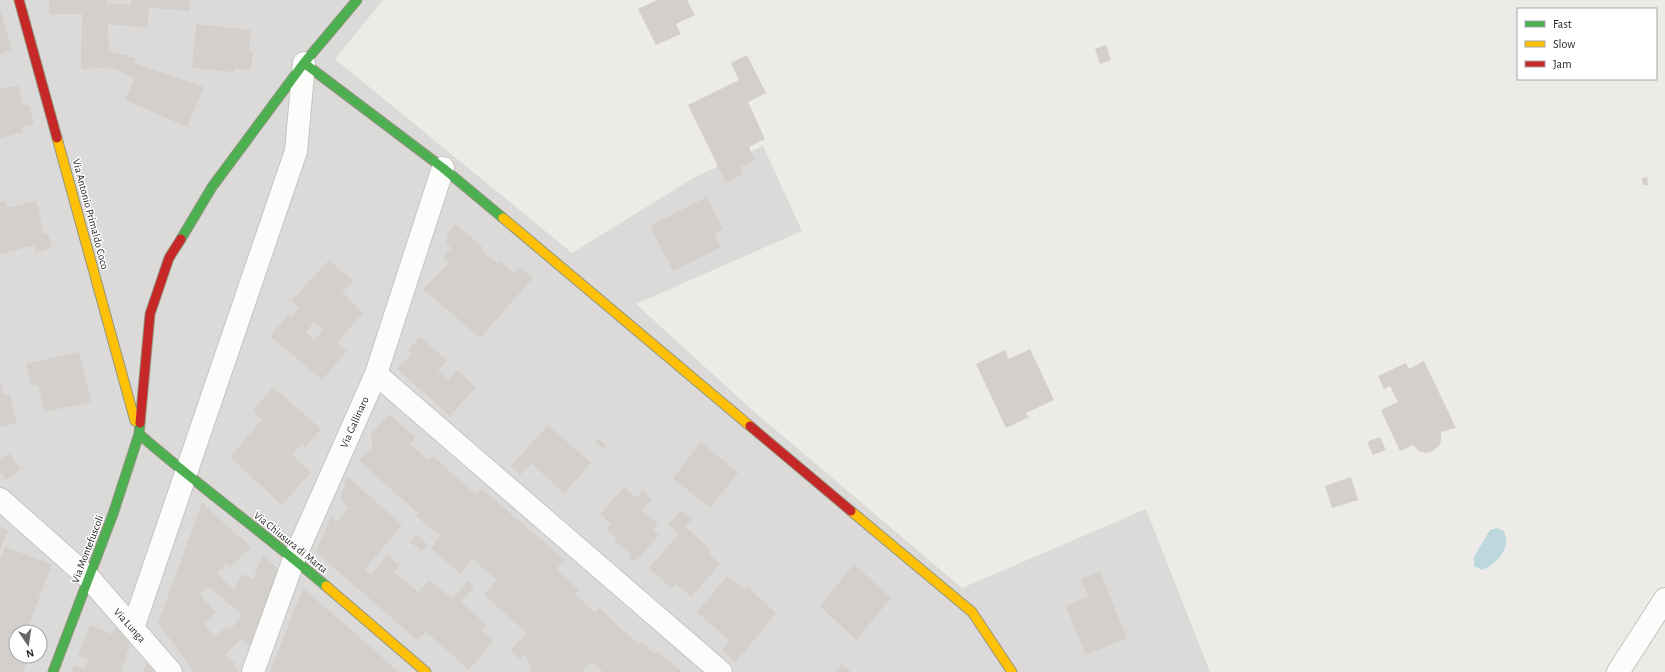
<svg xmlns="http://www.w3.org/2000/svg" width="1665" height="672" viewBox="0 0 1665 672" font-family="'Alegreya Sans',sans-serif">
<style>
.residential{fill:#dcdad8;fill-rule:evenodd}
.water{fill:#bdd7de}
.building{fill:#d2cfcc;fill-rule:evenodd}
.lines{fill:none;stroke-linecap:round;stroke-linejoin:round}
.street-casing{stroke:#c5c4c3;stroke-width:24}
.fast-casing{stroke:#939580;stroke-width:11}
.slow-casing{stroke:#939580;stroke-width:11}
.jam-casing{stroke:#939580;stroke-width:11}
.street{stroke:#fcfcfb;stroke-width:22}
.fast{stroke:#4caf50;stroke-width:9}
.slow{stroke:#ffc107;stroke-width:9}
.jam{stroke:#c62828;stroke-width:9}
.labels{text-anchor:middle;stroke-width:3;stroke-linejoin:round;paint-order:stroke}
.street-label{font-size:11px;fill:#1e1e1e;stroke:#fff}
</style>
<rect width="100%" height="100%" fill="#edebe7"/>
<path class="residential" d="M 0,0 L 383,0 L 335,59 L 572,253 L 695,177 L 763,146 L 802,231 L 636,304 L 750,408 L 962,588 L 1146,509 L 1210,672 L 0,672 ZM 16,632 L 40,632 L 40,656 L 16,656 Z"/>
<path class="water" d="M 1497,528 L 1504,531 C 1505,535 1507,541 1506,544 C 1504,556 1492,566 1482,570 L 1474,566 L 1474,557 L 1490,530 Z"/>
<path class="building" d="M 49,0 L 108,0 L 108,17 L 109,3 L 131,5 L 131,0 L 189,0 L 190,11 L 149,8 L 147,28 L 108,24 L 109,51 L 136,58 L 134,63 L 204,87 L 187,127 L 125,100 L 135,78 L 109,66 L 109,68 L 81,69 L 82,14 L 49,14 Z
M 657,0 L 687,0 L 695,15 L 676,24 L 681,34 L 656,45 L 638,9 Z
M 0,9 L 12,50 L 0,54 Z
M 196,24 L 251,30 L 249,51 L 253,51 L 251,70 L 234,69 L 234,72 L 192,68 Z
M 1106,45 L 1111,60 L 1100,64 L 1095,49 Z
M 747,55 L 766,93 L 748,102 L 765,139 L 749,147 L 755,160 L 740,167 L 743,174 L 726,183 L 688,105 L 739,80 L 731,63 Z
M 18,85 L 23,106 L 29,105 L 34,124 L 21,127 L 23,132 L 0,138 L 0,89 Z
M 1647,177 L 1648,185 L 1643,185 L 1642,178 Z
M 707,197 L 723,229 L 714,234 L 721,247 L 673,271 L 650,226 Z
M 5,201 L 7,208 L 36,201 L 44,234 L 48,233 L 52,248 L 36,253 L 34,245 L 0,254 L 0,202 Z
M 456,224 L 483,248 L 481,250 L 498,264 L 500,261 L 514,273 L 519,267 L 533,278 L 480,338 L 423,289 L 449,263 L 443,257 L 451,248 L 446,243 L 448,233 Z
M 329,260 L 353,281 L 342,293 L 363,313 L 337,343 L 347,351 L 322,380 L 270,336 L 288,315 L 292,317 L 299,308 L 291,301 ZM 314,322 L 323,330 L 314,340 L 306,332 Z
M 420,337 L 447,360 L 438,370 L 448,380 L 457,370 L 476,387 L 450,416 L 397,369 L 412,353 L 408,350 Z
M 1030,349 L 1054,400 L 1026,413 L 1029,417 L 1006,428 L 976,364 L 1005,350 L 1009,359 Z
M 79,352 L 91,402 L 44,412 L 38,384 L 32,386 L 26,364 Z
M 1424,361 L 1456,428 L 1441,432 L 1441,441 L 1439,446 L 1433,451 L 1426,453 L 1419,451 L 1413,445 L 1400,451 L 1381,410 L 1398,402 L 1390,386 L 1384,389 L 1378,376 L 1406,363 L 1409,369 Z
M 0,379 L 4,395 L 10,394 L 17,423 L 0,427 Z
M 273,387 L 321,429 L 305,447 L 302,444 L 292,455 L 311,472 L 282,505 L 230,457 L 262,419 L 253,411 Z
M 389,414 L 415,437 L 410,444 L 429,461 L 433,456 L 475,494 L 482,489 L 565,560 L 556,569 L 579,590 L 575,594 L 595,612 L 599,608 L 639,645 L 641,642 L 655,654 L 657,651 L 682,672 L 603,672 L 591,662 L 582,672 L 531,672 L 526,654 L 520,659 L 510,651 L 527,633 L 484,595 L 497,580 L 472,559 L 460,574 L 431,548 L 440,536 L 416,516 L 418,513 L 359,461 L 372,447 L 371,434 Z
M 548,425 L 591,463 L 564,493 L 531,463 L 520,475 L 511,466 Z
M 1380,437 L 1386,450 L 1373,455 L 1367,442 Z
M 598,439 L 606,445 L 603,449 L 595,442 Z
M 701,442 L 738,473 L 710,508 L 673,478 Z
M 9,453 L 21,469 L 6,480 L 0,472 L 0,460 Z
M 347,476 L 402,525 L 365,569 L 371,574 L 387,555 L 399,565 L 394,572 L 418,592 L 429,580 L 452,599 L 468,581 L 474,587 L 461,602 L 487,625 L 482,631 L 494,640 L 469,670 L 426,632 L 417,640 L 316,552 L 331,517 L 337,522 L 349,507 L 340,498 Z
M 1351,477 L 1358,500 L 1332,508 L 1325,486 Z
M 624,487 L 636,498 L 643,491 L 652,499 L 642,510 L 658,524 L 653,530 L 659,535 L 635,562 L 629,557 L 631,554 L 614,540 L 616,538 L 606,529 L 611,524 L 600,514 Z
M 202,503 L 251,547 L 231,567 L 226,563 L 217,573 L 234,591 L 241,574 L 253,579 L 263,555 L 281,571 L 252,648 L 241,639 L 225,655 L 236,664 L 234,666 L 239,672 L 194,672 L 158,623 ZM 208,586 L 242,615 L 230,630 L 227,626 L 215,637 L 204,624 L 216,613 L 200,594 Z
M 682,510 L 692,519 L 685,527 L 711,550 L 708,553 L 720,564 L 691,597 L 676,584 L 672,589 L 649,568 L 679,534 L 668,525 Z
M 0,527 L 8,530 L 0,550 Z
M 416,535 L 427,544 L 422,551 L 410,542 Z
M 5,547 L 52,564 L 26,632 L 16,632 L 16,656 L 29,656 L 23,672 L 0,672 L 0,560 Z
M 854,564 L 891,598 L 856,640 L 820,606 Z
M 1100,571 L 1127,638 L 1086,655 L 1066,606 L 1088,596 L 1081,579 Z
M 727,576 L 745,590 L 747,587 L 776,613 L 736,662 L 722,650 L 730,641 L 697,612 Z
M 303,588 L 357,635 L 399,672 L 327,672 L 325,670 L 324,672 L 270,672 Z
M 90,625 L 112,634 L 116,627 L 130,644 L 121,672 L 72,672 L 74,665 L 84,669 L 88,660 L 78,655 Z
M 146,663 L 155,672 L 143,672 Z
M 842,664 L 851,672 L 835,672 Z"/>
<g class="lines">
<g class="street-casing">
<path id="street" d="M 376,374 L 721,672
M 0,499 L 89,578 L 171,672
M 133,628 L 296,151 L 304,63
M 253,672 L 294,559 L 376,374 L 443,168
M 1618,672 L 1665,599"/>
</g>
<g class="fast-casing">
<path id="fast" d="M 304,63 L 443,168 L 503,218
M 181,239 L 212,187 L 304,63 L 357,0
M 139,434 C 200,487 265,534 326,586
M 53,672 L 113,514 L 139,434 L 140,423"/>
</g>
<g class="slow-casing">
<path id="slow" d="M 57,138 L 135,421
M 503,218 L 750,426
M 851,511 L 972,612 L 1012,672
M 326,586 L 426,672"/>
</g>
<g class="jam-casing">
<path id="jam" d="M 19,0 L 57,138
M 140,423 L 150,314 L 169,258 L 181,239
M 750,426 L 851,511"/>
</g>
<use href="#street" class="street"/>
<use href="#fast" class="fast"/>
<use href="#slow" class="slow"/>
<use href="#jam" class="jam"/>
</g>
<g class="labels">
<g class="street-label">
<text transform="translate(91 214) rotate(75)" y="4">Via Antonio Primaldo Coco</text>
<text transform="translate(354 422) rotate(-66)" y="4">Via Gallinaro</text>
<text transform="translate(291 542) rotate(39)" y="4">Via Chiusura di Marta</text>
<text transform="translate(87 549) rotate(-69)" y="4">Via Montefuscoli</text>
<text transform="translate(130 625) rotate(48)" y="4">Via Lunga</text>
</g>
</g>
<rect x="1517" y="8" width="140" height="72" fill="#ffffff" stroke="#a5a5a5"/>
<rect x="1525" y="21" width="20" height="6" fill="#4caf50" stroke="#a5a5a5"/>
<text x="1553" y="28" font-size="12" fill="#1e1e1e">Fast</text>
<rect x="1525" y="41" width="20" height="6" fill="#ffc107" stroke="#a5a5a5"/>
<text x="1553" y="48" font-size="12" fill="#1e1e1e">Slow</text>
<rect x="1525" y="61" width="20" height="6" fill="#c62828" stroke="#a5a5a5"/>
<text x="1553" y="68" font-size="12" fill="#1e1e1e">Jam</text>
<g transform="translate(28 644) rotate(167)"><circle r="19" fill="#ffffff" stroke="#a5a5a5"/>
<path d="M0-3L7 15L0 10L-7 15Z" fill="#666664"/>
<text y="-6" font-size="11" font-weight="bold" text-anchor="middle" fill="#1e1e1e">N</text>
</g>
</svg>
